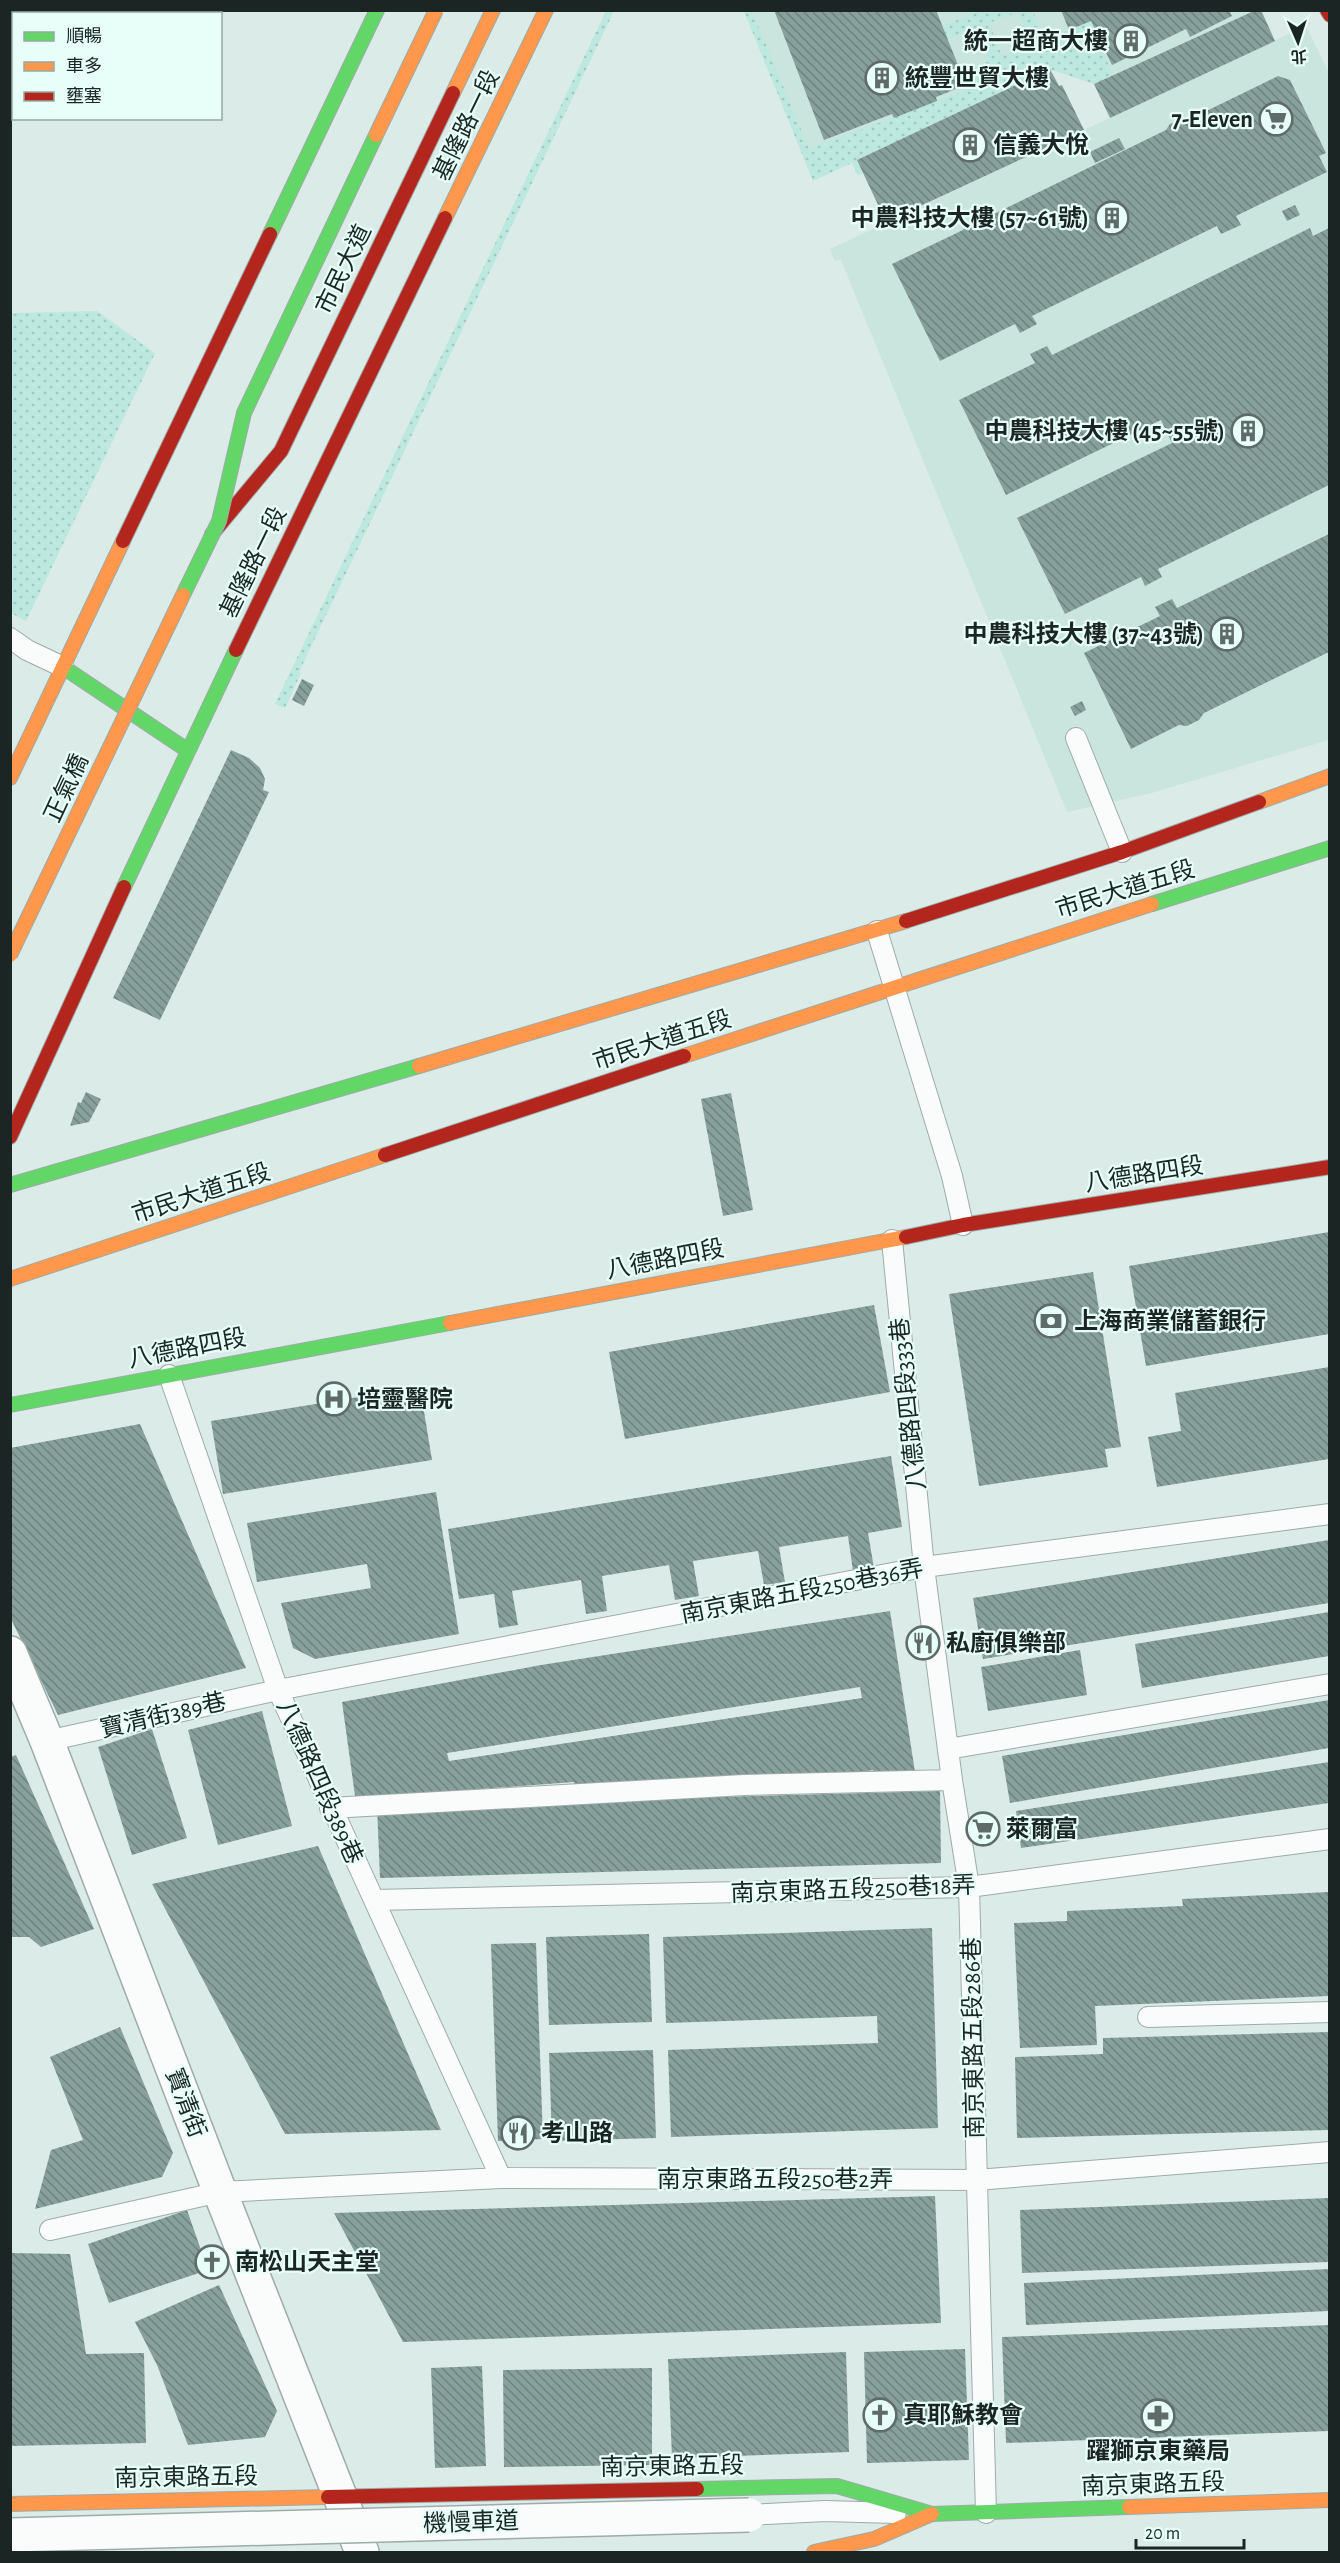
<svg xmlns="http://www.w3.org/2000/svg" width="1340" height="2563" viewBox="0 0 1340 2563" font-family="'Alegreya Sans','Noto Sans TC',sans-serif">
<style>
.built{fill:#c9e5de}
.grass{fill:url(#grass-dots);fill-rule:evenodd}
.building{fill:url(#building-back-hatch);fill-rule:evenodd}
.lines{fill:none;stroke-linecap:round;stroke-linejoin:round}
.lane-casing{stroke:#9eaba8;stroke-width:22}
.street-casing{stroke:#9eaba8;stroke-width:36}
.fast-casing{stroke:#9eaba8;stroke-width:16}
.slow-casing{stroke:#9eaba8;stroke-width:16}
.jam-casing{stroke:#9eaba8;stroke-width:16}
.lane{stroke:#fafcfc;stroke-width:20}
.street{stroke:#fafcfc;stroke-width:33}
.fast{stroke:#63d668;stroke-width:14}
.slow{stroke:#ff974d;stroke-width:14}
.jam{stroke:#b3261e;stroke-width:14}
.street-bridge-casing{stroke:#9eaba8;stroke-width:36;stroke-linecap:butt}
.fast-bridge-casing{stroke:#9eaba8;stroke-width:16;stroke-linecap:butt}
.slow-bridge-casing{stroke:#9eaba8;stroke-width:16;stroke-linecap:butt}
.street-bridge{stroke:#fafcfc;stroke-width:33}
.fast-bridge{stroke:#63d668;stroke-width:14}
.slow-bridge{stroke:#ff974d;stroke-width:14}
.labels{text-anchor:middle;stroke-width:4.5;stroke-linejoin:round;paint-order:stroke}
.poi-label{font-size:24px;font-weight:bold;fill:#1b2624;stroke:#e7fef9;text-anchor:start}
.street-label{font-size:24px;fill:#1b2624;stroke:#e7fef9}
</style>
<defs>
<pattern id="grass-dots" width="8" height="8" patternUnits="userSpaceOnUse" patternTransform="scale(1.5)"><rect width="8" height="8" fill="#bce8df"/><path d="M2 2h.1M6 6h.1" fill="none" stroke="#a1c7bf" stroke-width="1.8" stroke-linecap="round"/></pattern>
<pattern id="building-back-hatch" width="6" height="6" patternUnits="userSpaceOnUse" patternTransform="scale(1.5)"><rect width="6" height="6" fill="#88a09c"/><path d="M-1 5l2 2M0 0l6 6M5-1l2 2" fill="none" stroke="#6e827f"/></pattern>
</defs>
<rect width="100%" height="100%" fill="#dbece8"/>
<path class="built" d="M 744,11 L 1256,11 L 1094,84 L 1042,67 L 806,163 Z
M 1306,26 L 1330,75 L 1329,740 L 1152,793 L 1067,812 L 841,260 L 835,261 L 830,249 Z"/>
<path class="grass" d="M 606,11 L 614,11 L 299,672 L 301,673 L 285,708 L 275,704 Z
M 744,11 L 752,11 L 809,149 L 967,90 L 961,72 L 988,61 L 976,29 L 947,39 L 942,26 L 970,15 L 969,11 L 1033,11 L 1044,40 L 1091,21 L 1113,76 L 1094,84 L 1050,69 L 857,160 L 863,173 L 858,176 L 852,163 L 813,181 ZM 1018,12 L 1031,44 L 1002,56 L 989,23 Z
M 97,311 L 155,353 L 26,621 L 11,613 L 11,313 Z"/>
<path class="building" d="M 774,10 L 936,10 L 966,85 L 936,97 L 937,101 L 894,118 L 892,114 L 824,140 Z
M 1061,10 L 1229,10 L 1232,16 L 1190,37 L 1186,29 L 1112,65 L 1091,21 L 1069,30 Z
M 1256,10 L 1261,10 L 1275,41 L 1110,118 L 1094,84 Z
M 1050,69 L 1059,86 L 1062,85 L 1084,130 L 886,222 L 857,160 Z
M 1278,76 L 1290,80 L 1326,153 L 1319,156 L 1327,172 L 1236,216 L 1241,225 L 1221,234 L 1217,226 L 1032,316 L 1037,324 L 1020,333 L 1015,324 L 940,361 L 892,264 L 963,230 L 967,224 L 979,218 L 986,218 L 1166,130 L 1170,124 L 1183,118 L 1190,119 Z
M 1119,138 L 1125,149 L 1095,163 L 1090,152 Z
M 1295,205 L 1300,215 L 1287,221 L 1282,211 Z
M 1310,228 L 1313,236 L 1329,228 L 1329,485 L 1158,569 L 1162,577 L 1145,586 L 1141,577 L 1065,614 L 1017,518 L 1172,443 L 1161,420 L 1006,495 L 959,400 L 1035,363 L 1030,354 L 1047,346 L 1052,355 Z
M 1329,534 L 1329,652 L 1204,713 L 1199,720 L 1187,726 L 1179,725 L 1131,749 L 1084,653 L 1160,616 L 1155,607 L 1172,599 L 1177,608 Z
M 302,679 L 314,685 L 304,706 L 292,700 Z
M 1082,701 L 1086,710 L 1075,716 L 1070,707 Z
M 231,750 L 249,758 L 260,768 L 265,779 L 263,790 L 269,792 L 160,1020 L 113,998 Z
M 86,1092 L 101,1099 L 89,1122 L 70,1126 L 78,1102 L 81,1103 Z
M 731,1093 L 753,1210 L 723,1216 L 701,1099 Z
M 1329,1232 L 1329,1334 L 1146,1366 L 1129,1266 Z
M 1093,1272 L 1121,1447 L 1105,1449 L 1108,1467 L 979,1486 L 949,1294 Z
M 874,1305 L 890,1392 L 625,1439 L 609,1352 Z
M 1329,1367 L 1329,1459 L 1157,1487 L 1148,1437 L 1181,1431 L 1175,1393 Z
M 420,1387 L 432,1460 L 223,1494 L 211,1421 Z
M 140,1424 L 246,1668 L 58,1715 L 10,1617 L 10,1448 Z
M 891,1456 L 902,1527 L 868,1533 L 874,1568 L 853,1571 L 848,1536 L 779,1547 L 785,1582 L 764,1585 L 758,1551 L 693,1561 L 699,1596 L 675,1600 L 669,1565 L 602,1576 L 607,1611 L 586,1614 L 581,1580 L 512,1591 L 518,1625 L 499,1628 L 494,1594 L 459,1599 L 448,1529 Z
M 436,1492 L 459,1634 L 315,1659 L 293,1648 L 281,1603 L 371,1588 L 367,1564 L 257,1582 L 247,1523 Z
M 1329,1540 L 1329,1603 L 983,1659 L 973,1598 Z
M 890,1611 L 915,1772 L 874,1779 L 873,1770 L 783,1785 L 576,1797 L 574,1782 L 455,1791 L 356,1803 L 342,1702 L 541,1665 ZM 860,1687 L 862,1698 L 449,1761 L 447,1753 Z
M 1329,1612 L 1329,1656 L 1142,1688 L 1135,1644 Z
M 1080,1650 L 1087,1695 L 988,1711 L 981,1667 Z
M 1329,1700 L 1329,1748 L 1010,1803 L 1002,1756 Z
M 262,1711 L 292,1826 L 218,1845 L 188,1730 Z
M 152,1729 L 187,1838 L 132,1855 L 98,1747 Z
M 16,1755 L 94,1929 L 41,1947 L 29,1937 L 10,1937 L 10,1757 Z
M 1329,1762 L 1329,1803 L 1021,1848 L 1016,1811 Z
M 940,1791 L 941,1863 L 380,1878 L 377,1806 Z
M 318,1846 L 441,2130 L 285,2134 L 152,1884 Z
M 1329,1892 L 1329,1996 L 1095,2006 L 1097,2045 L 1020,2048 L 1014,1923 L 1067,1921 L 1067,1911 L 1183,1906 L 1182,1899 Z
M 932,1928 L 938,2128 L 671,2137 L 668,2050 L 878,2043 L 877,2016 L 666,2023 L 663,1937 Z
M 649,1934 L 652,2022 L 549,2025 L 546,1937 Z
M 536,1943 L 543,2139 L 498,2141 L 491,1944 Z
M 120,2027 L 173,2153 L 162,2177 L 35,2209 L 51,2150 L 83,2140 L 50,2057 Z
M 1329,2032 L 1329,2130 L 1017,2138 L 1015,2057 L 1103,2054 L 1103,2038 Z
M 653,2050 L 656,2138 L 552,2141 L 549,2053 Z
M 935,2196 L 941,2323 L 403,2342 L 334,2213 Z
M 1329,2198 L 1329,2262 L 1022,2273 L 1020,2210 Z
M 187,2210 L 208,2270 L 109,2303 L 88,2244 Z
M 10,2253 L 70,2254 L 86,2354 L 144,2353 L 146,2443 L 10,2446 Z
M 1329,2269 L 1329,2311 L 1026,2325 L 1024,2283 Z
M 219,2285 L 277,2411 L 265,2437 L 188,2445 L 157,2365 L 135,2322 Z
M 1329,2325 L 1329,2431 L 1006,2443 L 1002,2337 Z
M 965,2349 L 969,2460 L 867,2463 L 864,2352 Z
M 846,2352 L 849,2452 L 672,2458 L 668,2359 Z
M 482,2366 L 486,2466 L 435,2468 L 431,2368 Z
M 652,2368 L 652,2465 L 504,2467 L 503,2370 Z"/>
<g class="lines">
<g class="lane-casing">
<path id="lane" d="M 10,638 L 27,650 L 63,667
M 1076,738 L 1122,852
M 877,931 L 952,1176 L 963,1225
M 892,1240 L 924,1567 L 952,1780 L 969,1887 L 986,2513
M 169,1375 L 278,1690 L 501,2178
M 47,1741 L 278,1690 L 924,1567 L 1330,1514
M 948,1749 L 1330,1684
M 330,1808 L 744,1785 L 952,1780
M 374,1900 L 969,1887 L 1330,1839
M 1148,2017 L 1330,2012
M 50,2230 L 220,2192 L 501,2178 L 976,2180 L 1330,2152
M 749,2515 L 825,2511 L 896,2513"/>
</g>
<g class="street-casing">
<path id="street" d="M 10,1653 L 47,1741 L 220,2192 L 362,2552"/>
</g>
<g class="fast-casing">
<path id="fast" d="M 270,234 L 377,10
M 63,667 L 187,750
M 124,887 L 236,650
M 1152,904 L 1330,848
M 10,1185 L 419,1066
M 10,1405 L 450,1323
M 697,2489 L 837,2486 L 932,2514 L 1129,2507"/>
</g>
<g class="slow-casing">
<path id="slow" d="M 453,93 L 493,10
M 445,218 L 546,10
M 10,778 L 123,541
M 1259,802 L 1330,776
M 684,1056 L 1152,904
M 419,1066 L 906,921
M 10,1279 L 385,1155
M 450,1323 L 906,1237
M 10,2504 L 328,2497
M 1129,2507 L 1330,2500
M 814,2552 L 874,2539 L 932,2514"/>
</g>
<g class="jam-casing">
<path id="jam" d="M 1327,10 L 1330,15
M 212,534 L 281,451 L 453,93
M 123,541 L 270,234
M 236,650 L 445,218
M 906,921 L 1122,852 L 1259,802
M 10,1137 L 124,887
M 385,1155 L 684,1056
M 906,1237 L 963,1225 L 1330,1167
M 328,2497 L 697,2489"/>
</g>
<use href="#lane" class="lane"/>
<use href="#street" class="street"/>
<use href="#fast" class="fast"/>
<use href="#slow" class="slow"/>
<use href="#jam" class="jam"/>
<g class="street-bridge-casing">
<path id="street-bridge" d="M 10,2535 L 749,2515"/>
</g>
<g class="fast-bridge-casing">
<path id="fast-bridge" d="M 183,595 L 219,521 L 244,413 L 376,135"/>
</g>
<g class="slow-bridge-casing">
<path id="slow-bridge" d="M 376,135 L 436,10
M 10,955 L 183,595"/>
</g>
<use href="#street-bridge" class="street-bridge"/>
<use href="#fast-bridge" class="fast-bridge"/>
<use href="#slow-bridge" class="slow-bridge"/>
</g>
<defs>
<g id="building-ring" transform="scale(1.725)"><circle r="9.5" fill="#e7fef9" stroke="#5e6b69" stroke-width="1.5"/><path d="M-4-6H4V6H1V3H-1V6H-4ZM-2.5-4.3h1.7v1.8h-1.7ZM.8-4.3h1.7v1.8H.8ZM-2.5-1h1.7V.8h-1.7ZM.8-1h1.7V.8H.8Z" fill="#5e6b69"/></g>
<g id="supermarket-ring" transform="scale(1.725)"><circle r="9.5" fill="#e7fef9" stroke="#5e6b69" stroke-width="1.5"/><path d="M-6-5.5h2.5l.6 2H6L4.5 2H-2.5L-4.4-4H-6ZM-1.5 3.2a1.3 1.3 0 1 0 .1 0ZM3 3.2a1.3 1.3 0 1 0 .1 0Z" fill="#5e6b69"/></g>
<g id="bank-ring" transform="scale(1.725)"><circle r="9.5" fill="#e7fef9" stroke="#5e6b69" stroke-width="1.5"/><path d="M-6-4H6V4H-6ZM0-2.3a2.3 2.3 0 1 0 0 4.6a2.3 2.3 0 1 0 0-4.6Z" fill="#5e6b69"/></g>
<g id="hospital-ring" transform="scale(1.725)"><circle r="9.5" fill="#e7fef9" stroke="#5e6b69" stroke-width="1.5"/><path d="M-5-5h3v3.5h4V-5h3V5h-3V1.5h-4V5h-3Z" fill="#5e6b69"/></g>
<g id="restaurant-ring" transform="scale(1.725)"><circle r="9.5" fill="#e7fef9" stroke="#5e6b69" stroke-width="1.5"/><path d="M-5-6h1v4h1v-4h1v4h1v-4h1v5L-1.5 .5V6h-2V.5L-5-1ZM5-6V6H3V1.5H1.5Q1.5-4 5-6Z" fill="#5e6b69"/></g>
<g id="church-ring" transform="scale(1.725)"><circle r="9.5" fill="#e7fef9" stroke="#5e6b69" stroke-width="1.5"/><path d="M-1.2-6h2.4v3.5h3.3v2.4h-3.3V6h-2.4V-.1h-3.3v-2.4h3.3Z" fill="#5e6b69"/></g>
<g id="pharmacy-ring" transform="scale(1.725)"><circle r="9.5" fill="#e7fef9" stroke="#5e6b69" stroke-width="1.5"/><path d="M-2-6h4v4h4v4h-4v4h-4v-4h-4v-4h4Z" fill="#5e6b69"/></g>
</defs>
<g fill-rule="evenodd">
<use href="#building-ring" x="1131" y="41"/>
<use href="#building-ring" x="882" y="78"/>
<use href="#supermarket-ring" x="1276" y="119"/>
<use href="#building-ring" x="970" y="145"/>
<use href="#building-ring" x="1112" y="218"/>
<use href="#building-ring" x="1248" y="431"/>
<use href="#building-ring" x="1227" y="634"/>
<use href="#bank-ring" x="1051" y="1321"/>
<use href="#hospital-ring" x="334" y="1399"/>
<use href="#restaurant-ring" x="923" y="1643"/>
<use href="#supermarket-ring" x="983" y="1829"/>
<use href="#restaurant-ring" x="518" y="2133"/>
<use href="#church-ring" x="212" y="2262"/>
<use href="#church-ring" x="880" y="2415"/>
<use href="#pharmacy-ring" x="1158" y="2416"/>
</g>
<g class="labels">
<g class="poi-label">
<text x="1108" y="49" text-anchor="end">統一超商大樓</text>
<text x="905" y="86">統豐世貿大樓</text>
<text x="1253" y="127" text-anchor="end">7-Eleven</text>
<text x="993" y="153">信義大悅</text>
<text x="1089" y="226" text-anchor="end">中農科技大樓 (57~61號)</text>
<text x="1225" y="439" text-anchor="end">中農科技大樓 (45~55號)</text>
<text x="1204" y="642" text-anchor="end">中農科技大樓 (37~43號)</text>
<text x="1074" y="1329">上海商業儲蓄銀行</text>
<text x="357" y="1407">培靈醫院</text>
<text x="946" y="1651">私廚俱樂部</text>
<text x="1006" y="1837">萊爾富</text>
<text x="541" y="2141">考山路</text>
<text x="235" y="2270">南松山天主堂</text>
<text x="903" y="2423">真耶穌教會</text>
<text x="1158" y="2459" text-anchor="middle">躍獅京東藥局</text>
</g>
<g class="street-label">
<text transform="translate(466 125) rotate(-64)" y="8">基隆路一段</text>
<text transform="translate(343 269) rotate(-64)" y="8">市民大道</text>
<text transform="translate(253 562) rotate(-64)" y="8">基隆路一段</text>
<text transform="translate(66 788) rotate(-65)" y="8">正氣橋</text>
<text transform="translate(1125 889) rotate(-17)" y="8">市民大道五段</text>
<text transform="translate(662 1040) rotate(-18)" y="8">市民大道五段</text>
<text transform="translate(1144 1174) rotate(-9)" y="8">八德路四段</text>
<text transform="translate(201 1193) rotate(-18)" y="8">市民大道五段</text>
<text transform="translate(665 1259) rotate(-11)" y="8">八德路四段</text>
<text transform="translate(187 1348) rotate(-11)" y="8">八德路四段</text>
<text transform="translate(908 1404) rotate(-96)" y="8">八德路四段333巷</text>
<text transform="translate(802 1591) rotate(-11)" y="8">南京東路五段250巷36弄</text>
<text transform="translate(163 1715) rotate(-13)" y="8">寶清街389巷</text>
<text transform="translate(320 1782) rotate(66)" y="8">八德路四段389巷</text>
<text transform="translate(853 1889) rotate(-2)" y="8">南京東路五段250巷18弄</text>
<text transform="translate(973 2038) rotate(-91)" y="8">南京東路五段286巷</text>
<text transform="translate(186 2103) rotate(69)" y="8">寶清街</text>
<text x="775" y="2187">南京東路五段250巷2弄</text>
<text transform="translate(672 2466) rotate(-1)" y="8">南京東路五段</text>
<text transform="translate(186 2477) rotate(-1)" y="8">南京東路五段</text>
<text transform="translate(1153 2484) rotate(-2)" y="8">南京東路五段</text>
<text transform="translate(471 2522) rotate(-2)" y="8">機慢車道</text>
</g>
</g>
<rect width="1340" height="2563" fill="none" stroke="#1b2624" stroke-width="24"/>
<rect x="12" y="12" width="210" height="108" fill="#e7fef9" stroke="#95a8a4" stroke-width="1.5"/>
<rect x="24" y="32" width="30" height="9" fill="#63d668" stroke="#95a8a4" stroke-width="1.5"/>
<text x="66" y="42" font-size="18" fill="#1b2624">順暢</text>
<rect x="24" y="62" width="30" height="9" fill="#ff974d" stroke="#95a8a4" stroke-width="1.5"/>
<text x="66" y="72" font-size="18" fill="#1b2624">車多</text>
<rect x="24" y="92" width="30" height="9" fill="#b3261e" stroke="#95a8a4" stroke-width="1.5"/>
<text x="66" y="102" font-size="18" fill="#1b2624">壅塞</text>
<g transform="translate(1298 42) rotate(177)" stroke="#e7fef9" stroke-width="4.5" paint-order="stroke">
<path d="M0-4.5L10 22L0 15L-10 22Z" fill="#1b2624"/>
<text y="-9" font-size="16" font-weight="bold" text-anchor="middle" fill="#1b2624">北</text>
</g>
<path d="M1136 2539v9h108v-9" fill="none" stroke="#1b2624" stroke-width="3"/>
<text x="1145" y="2539" font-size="18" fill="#1b2624" stroke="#e7fef9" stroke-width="4.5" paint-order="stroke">20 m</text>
</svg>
